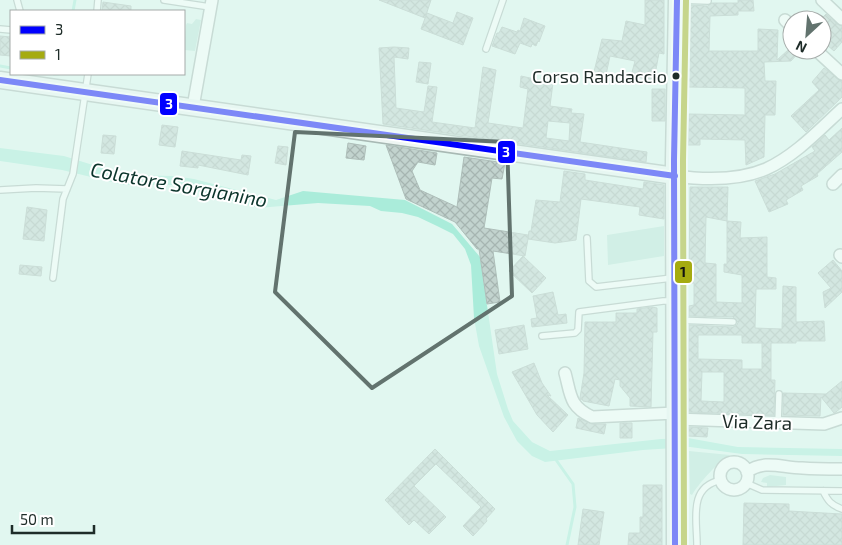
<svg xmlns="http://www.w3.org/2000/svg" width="842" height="545" viewBox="0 0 842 545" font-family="'Exo 2',sans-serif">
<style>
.green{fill:#bde5d9}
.water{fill:#aaecda}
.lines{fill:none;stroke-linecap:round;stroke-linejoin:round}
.stream{stroke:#aaecda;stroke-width:3}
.building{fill:url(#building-cross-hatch);stroke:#aebeb9;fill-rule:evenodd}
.lane-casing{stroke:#a8b9b4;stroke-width:8}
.street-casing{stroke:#a8b9b4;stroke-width:14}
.secondary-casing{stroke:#a8b9b4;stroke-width:19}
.lane{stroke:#fafefd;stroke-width:5.5}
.street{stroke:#fafefd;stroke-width:11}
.secondary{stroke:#eef6f3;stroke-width:16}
.bus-1-casing{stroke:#fff;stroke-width:10}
.bus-2-casing{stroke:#fff;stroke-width:10}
.bus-1{stroke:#00f;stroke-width:6}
.bus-2{stroke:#a5ab10;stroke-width:6}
.marked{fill:none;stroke:#62736e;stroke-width:4;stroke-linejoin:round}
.bus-dot{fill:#1e2c28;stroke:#fff;stroke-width:2}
.labels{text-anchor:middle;stroke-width:4;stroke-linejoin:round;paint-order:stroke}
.bus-label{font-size:18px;fill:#1e2c28;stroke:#fff;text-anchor:end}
.street-label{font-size:19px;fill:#1e2c28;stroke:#fff}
.water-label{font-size:20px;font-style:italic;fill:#0b342b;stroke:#fff}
.line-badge{stroke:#fff;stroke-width:2}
.badge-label{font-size:14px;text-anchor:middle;font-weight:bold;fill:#fff}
.pale-badge-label{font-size:14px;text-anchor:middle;font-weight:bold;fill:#111}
</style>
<defs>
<pattern id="building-cross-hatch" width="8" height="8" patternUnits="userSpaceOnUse" patternTransform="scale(1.25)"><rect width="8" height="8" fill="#c2d3ce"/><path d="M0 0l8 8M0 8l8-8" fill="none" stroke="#a6b5b1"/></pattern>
</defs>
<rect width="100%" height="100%" fill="#e1f7f0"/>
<path class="green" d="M 196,19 L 201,20 L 195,51 L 184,50 L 186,25 L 187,23 L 192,24 Z
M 664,226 L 664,256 L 608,265 L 607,235 Z
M 689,451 L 730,455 C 718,462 699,483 692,495 L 690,494 Z
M 770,475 L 786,477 L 786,485 L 767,487 L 767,483 L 761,482 L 763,478 Z"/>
<path class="water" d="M 0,148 L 64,156 L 125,175 L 174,176 L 194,179 L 276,200 L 303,191 L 405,200 L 452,224 L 480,257 L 497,374 L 508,409 L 513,421 L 532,442 L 550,451 L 661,439 L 688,438 L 738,447 L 842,449 L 842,456 L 742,454 L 690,447 L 643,450 L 545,462 L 532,456 L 517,441 L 504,417 L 479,346 L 474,318 L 471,265 L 465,249 L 453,234 L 437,226 L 418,217 L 402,213 L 381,211 L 370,206 L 318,203 L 258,208 L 175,185 L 124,185 L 62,170 L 0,161 Z"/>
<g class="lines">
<path class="stream" d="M 73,11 L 75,0
M 0,66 L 11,68
M 54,74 L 59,74
M 554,457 L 573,484 L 575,507 L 567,545"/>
</g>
<path class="building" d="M 379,0 L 431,0 L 425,18 Z
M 645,0 L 664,0 L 664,54 L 659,53 L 654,80 L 631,76 L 635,61 L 610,56 L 604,84 L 592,80 L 602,39 L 622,41 L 626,21 L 645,25 Z
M 738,0 L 753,0 L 754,11 L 738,11 L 738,15 L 710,16 L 709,51 L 758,51 L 758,29 L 778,30 L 777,60 L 788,50 L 801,50 L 791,61 L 764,62 L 765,81 L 776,81 L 775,115 L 765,115 L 764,157 L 746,165 L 745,140 L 700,139 L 700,145 L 688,145 L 689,114 L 745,115 L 745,88 L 688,87 L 690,5 L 708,6 L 712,3 L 738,3 Z
M 103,2 L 131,6 L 131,11 L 102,11 Z
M 457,12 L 473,18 L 463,45 L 421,29 L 427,13 L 453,23 Z
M 826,14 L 837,24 L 842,26 L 842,42 L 834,51 L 827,45 L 830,41 L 822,33 L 822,18 Z
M 524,18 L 545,26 L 539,42 L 538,41 L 536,46 L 532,44 L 531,47 L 520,43 L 515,54 L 492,46 L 497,33 L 499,33 L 502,27 L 517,32 L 518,30 L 520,31 Z
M 0,36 L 11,37 L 11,56 L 0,55 Z
M 394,47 L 409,48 L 408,59 L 394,57 L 396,108 L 424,112 L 428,86 L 437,87 L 432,122 L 475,128 L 483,67 L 496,70 L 488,123 L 523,128 L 528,89 L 520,87 L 521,76 L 553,83 L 550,106 L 572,109 L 571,113 L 584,114 L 580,142 L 647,152 L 646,162 L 383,124 L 379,48 ZM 548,121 L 570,123 L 569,141 L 546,138 Z
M 419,62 L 431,63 L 428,84 L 416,82 Z
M 824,68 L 842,82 L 842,97 L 806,132 L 791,116 L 819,90 L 812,82 Z
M 652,89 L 665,89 L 665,121 L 652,121 Z
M 162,125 L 178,127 L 175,147 L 159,145 Z
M 842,128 L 842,152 L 817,174 L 818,176 L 801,186 L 803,190 L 786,200 L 788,204 L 769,212 L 755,181 L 775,174 L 815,151 L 812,147 L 825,135 L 829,140 Z
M 103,135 L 116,136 L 114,154 L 101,153 Z
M 348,143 L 366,146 L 364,160 L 346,158 Z
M 386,145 L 437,153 L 435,165 L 418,162 L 412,171 L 420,190 L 457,207 L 464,157 L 505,163 L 502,179 L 492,178 L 484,228 L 528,235 L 528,238 L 529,231 L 531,231 L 536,200 L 560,202 L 564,171 L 585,174 L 585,180 L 643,189 L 644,182 L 664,185 L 664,219 L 639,215 L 640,207 L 581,199 L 576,240 L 555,243 L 528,239 L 525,256 L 493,251 L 500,302 L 487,304 L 479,249 L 477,249 L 455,222 L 406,199 Z
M 278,146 L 288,147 L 286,165 L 275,163 Z
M 182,151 L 241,160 L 242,155 L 251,156 L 248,175 L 198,165 L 198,168 L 180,166 Z
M 690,187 L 728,187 L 727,221 L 741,222 L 740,238 L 767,237 L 767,277 L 776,278 L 776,289 L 756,289 L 755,328 L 782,329 L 783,286 L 796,287 L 796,322 L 824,321 L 825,341 L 796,341 L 796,343 L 771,343 L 771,380 L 775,380 L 774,415 L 688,412 L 689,325 L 733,327 L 737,325 L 738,322 L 733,317 L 689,316 L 689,306 L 694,305 L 694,283 L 689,283 ZM 706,217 L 727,221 L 727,264 L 724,264 L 724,272 L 742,275 L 742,303 L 716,302 L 716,264 L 705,263 ZM 698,335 L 742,335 L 742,343 L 762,343 L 762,369 L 742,369 L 742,360 L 698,359 ZM 702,372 L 724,372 L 724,402 L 701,401 Z
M 27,207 L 47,210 L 44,241 L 23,239 Z
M 523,256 L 546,278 L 532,293 L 509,271 Z
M 833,260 L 842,271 L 842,292 L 825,308 L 823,292 L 831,288 L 818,273 Z
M 20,265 L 42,267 L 41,276 L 19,274 Z
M 553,292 L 558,315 L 566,314 L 567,323 L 532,327 L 531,319 L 537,318 L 533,296 Z
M 652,307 L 657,308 L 657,332 L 653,332 L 651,407 L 630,406 L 630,398 L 620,386 L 620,380 L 615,379 L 609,406 L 583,401 L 582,398 L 581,400 L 580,398 L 584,373 L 585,322 L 616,322 L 616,313 L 637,313 L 637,309 Z
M 524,325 L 528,349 L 499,354 L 495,330 Z
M 534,363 L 542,383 L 551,396 L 547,395 L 568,415 L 553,432 L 537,415 L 512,372 Z
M 842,381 L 842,407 L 836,412 L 834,413 L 821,397 L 820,416 L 783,415 L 783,393 L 826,394 Z
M 578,418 L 592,424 L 606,424 L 604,434 L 576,428 Z
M 620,423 L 632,423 L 632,438 L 620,438 Z
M 688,427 L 708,428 L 707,437 L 688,436 Z
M 435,449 L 495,509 L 486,519 L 487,521 L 473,536 L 463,526 L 481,507 L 436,464 L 414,486 L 446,517 L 429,534 L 414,520 L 409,525 L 385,500 Z
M 643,485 L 662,485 L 662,545 L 628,545 L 629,533 L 640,533 L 640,517 L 643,517 Z
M 744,503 L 789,504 L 789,511 L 842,514 L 842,545 L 743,545 Z
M 583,509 L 604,512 L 599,545 L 578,545 Z"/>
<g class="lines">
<g class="lane-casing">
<path id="lane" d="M 17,0 L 20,11
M 164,0 L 210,7
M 678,0 L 708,1
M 97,11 L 98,0
M 0,29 L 11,30
M 486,49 L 503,0
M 0,190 L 36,188 L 67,189
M 587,238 L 589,281 L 596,287 L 672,278
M 53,278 L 63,199 L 73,174 L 88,74
M 675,320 L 733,322
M 542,336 L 575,333 L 578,330 L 579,312 L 663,301 L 672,301
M 778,423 L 779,394
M 746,483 L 762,490 L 842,491
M 823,491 C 828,501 831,505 842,509
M 697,545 C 697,519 688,487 721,480"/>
</g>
<g class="street-casing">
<path id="street" d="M 822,0 L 842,19
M 785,20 L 792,27
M 816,50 L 842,74
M 193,107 L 212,0
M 675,176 C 705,180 738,181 766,169 C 795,156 819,130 842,109
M 833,184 L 842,175
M 840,255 L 842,257
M 565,373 C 571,395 569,406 592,417 L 675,413
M 675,419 L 824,424 L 842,418
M720 476a14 14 0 1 1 28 0a14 14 0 1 1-28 0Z
M 747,472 C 765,459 782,468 802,468 C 815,469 829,469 842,469"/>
</g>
<g class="secondary-casing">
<path id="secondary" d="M 0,80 L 675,176
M 675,545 L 674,160 L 677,0"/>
</g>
<use href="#lane" class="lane"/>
<use href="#street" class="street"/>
<use href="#secondary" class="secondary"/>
<g class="bus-1-casing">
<path id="bus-1" d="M 0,80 L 675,176
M 675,545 L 674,160 L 677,0"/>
</g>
<g class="bus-2-casing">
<path id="bus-2" d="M 684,545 L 683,160 L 686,0"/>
</g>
<use href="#bus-1" class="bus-1"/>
<use href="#bus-2" class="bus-2"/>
</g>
<path d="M0 0H842V545H0ZM 295,132 L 507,142 L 512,296 L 372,388 L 275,292 Z" fill="#e1f7f0" fill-opacity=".55" fill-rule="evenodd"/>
<path class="marked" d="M 295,132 L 507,142 L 512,296 L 372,388 L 275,292 Z"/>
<circle class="bus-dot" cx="676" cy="76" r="4.5"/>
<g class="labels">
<g class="bus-label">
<text x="667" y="83">Corso Randaccio</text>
</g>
<g class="street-label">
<text transform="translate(757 422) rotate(2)" y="7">Via Zara</text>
</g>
<g class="water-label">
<text transform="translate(179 185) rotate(10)" y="7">Colatore Sorgianino</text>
</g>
</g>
<g class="line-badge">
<rect x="159" y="92" width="19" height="24" rx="5" fill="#00f"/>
<rect x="497" y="140" width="19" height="24" rx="5" fill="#00f"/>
<rect x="674" y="260" width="19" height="24" rx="5" fill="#a5ab10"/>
</g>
<g class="badge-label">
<text x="169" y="109">3</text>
<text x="506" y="157">3</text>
</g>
<g class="pale-badge-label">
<text x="683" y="277">1</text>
</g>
<rect x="10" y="10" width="175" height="65" fill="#ffffff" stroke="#a5aba9"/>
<rect x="20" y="26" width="25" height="8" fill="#0000ff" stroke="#a5aba9"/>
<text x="55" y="35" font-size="15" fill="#1e2c28">3</text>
<rect x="20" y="51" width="25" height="8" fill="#a5ab10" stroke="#a5aba9"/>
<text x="55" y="60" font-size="15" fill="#1e2c28">1</text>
<g transform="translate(807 35) rotate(206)"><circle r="24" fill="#ffffff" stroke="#a5aba9"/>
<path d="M0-4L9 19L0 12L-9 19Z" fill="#62736e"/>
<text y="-8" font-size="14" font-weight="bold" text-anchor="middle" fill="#1e2c28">N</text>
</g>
<path d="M12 525v8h82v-8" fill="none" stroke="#1e2c28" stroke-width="2.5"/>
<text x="20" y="525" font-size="15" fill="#1e2c28" stroke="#ffffff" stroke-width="4" paint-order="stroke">50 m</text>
</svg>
